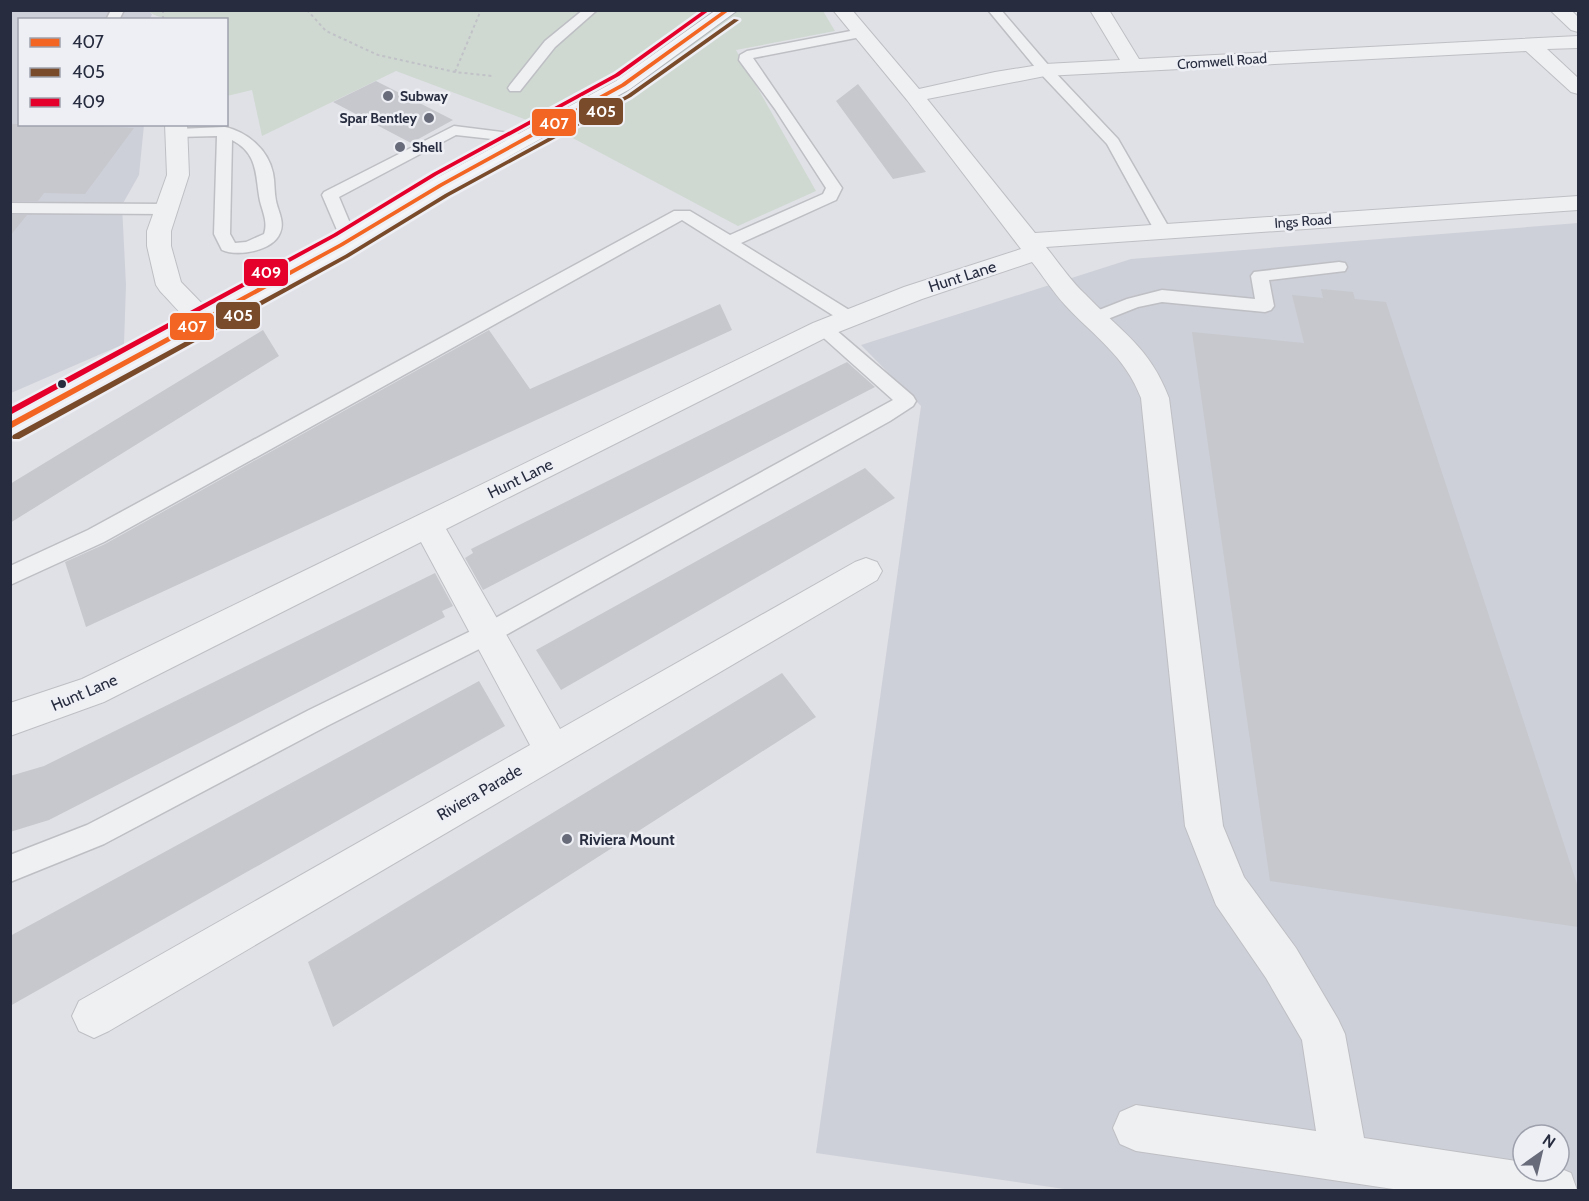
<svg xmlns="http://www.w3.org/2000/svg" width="1589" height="1201" viewBox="0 0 1589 1201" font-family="Cabin,sans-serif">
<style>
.built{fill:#ced0d9;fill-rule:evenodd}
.green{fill:#cfd9d1}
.building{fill:#c6c8cd}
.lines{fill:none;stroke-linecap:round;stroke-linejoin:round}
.service-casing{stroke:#bebfc4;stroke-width:3}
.minor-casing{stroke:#bebfc4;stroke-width:2}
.trunk-casing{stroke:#b2b4bb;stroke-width:2}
.path{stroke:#c1c2c7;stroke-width:2;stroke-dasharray:3 3;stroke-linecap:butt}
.service{fill:#eff0f2;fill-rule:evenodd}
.minor{fill:#eff0f2;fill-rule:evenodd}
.trunk{fill:#f4f5f6;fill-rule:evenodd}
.bus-1-casing{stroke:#edeff5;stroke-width:5}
.bus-2-casing{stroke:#edeff5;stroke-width:5}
.bus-3-casing{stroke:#edeff5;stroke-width:5}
.bus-1{fill:#f26522;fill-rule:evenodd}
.bus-2{fill:#7a4b2a;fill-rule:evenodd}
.bus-3{fill:#e4002b;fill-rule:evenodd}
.poi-dot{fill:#686b79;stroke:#edeff5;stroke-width:2}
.bus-dot{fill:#272c3f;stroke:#edeff5;stroke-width:2}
.labels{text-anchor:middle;stroke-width:5;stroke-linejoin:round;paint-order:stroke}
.far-street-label{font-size:14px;fill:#272c3f;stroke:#edeff5}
.far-poi-label{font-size:14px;font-weight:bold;fill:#272c3f;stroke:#edeff5;text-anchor:start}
.street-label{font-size:16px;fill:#272c3f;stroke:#edeff5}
.poi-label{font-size:16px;font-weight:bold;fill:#272c3f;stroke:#edeff5;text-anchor:start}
.line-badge{stroke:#edeff5;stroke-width:2}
.badge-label{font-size:16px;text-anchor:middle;font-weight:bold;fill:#fff}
</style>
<rect width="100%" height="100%" fill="#e0e1e6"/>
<path class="built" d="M 11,11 L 149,11 L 152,14 L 150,19 L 20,20 L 20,124 L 144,125 L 139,175 L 122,205 L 126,285 L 124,344 L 11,393 Z
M 1578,223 L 1578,1190 L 1071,1190 L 816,1153 L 921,406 L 861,345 L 1131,259 ZM 1523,1135 L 1559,1135 L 1559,1171 L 1523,1171 Z"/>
<path class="green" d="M 149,11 L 823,11 L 835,31 L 736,50 L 816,191 L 738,226 L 567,135 L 396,71 L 262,136 L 252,90 L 227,96 L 226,20 C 209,19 160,24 149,11 Z"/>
<path class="building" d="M 376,81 L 453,120 L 411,143 L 333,102 Z
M 858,84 L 926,172 L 893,179 L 836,101 Z
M 10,124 L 102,124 L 101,126 L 134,128 L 85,194 L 44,193 L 38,201 L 10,201 Z
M 10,215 L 27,215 L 10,236 Z
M 1321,289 L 1353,292 L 1355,299 L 1386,302 L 1578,887 L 1578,927 L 1270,881 L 1192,332 L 1304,343 L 1292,295 L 1323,298 Z
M 720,304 L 732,330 L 86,627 L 65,562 L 105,544 L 489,330 L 530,389 Z
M 263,330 L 279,356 L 10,523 L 10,484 Z
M 847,362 L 875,387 L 483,590 L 465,558 L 473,553 L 471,549 Z
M 865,468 L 895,498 L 561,690 L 536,650 Z
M 435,573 L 453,606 L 442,611 L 445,617 L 49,820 L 10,832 L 10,776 L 44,766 Z
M 782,673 L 816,717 L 333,1027 L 308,962 Z
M 479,681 L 505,726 L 10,1006 L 10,936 Z"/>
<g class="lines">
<g class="service-casing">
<path id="service" d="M 111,10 L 124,10 L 119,20 L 106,20 Z
M 583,10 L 597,10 L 555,47 L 520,91 L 510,91 L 508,88 L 510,85 L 545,41 Z
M 988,10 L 1001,10 L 1050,67 L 1118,139 L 1171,231 L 1169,235 L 1157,235 L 1107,144 L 1040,73 Z
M 861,29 L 866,30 L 868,33 L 866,36 L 753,58 L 842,188 L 836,200 L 741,243 L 854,313 L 857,317 L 854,321 L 842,321 L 682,220 L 104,542 L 10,585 L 10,566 L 88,530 L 674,211 L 690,211 L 730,235 L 823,194 L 826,188 L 775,109 L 739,60 L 740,55 L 747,51 Z
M 454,126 L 527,135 L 534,139 L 527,143 L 456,135 L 339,197 L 357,240 L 355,244 L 343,244 L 322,195 L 324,192 Z
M 225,127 C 247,132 268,149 273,173 C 275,182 274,192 276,201 C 278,211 285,222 280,233 C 273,251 238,257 222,250 L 214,234 L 217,136 L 177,137 L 170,133 L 177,129 ZM 232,140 C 259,154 255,176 260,201 C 263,213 268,222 264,234 L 246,242 L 235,243 L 230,234 Z
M 10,203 L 165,204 L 173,209 L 165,214 L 10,213 Z
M 1339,262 L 1345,263 L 1347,267 L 1345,271 L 1269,280 L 1274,306 L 1271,310 L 1265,312 L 1162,302 L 1138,307 L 1095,324 L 1089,322 L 1086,318 L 1089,314 L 1127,299 L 1162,290 L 1255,299 L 1251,276 L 1254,272 Z
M 823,322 L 829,324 L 913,396 L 916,401 L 913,406 L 890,421 L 495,641 L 327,726 L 104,844 L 10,882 L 10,855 L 87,825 L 309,710 L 479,627 L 893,400 L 817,332 L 814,328 L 817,324 Z"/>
</g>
<g class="minor-casing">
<path id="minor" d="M 833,10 L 852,10 L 919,89 L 995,72 L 1045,64 L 1120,60 L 1090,10 L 1109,10 L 1139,59 L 1578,36 L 1578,48 L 1547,49 L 1578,78 L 1578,94 L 1571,92 L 1526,51 L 1045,76 L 927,99 L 1035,233 L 1578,196 L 1578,210 L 1046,247 C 1059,263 1070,280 1085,294 C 1121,332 1149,346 1169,398 L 1223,826 L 1244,877 L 1296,948 L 1338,1019 L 1345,1034 L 1364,1138 L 1523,1162 L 1523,1171 L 1559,1171 L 1559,1168 L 1571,1173 L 1577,1190 L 1400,1190 L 1136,1151 L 1120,1144 L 1113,1128 L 1120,1112 L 1136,1105 L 1316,1131 L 1302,1040 L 1266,978 L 1216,905 L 1185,826 L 1141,398 C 1125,356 1095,337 1066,306 C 1053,292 1043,276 1032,262 L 922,299 L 831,335 L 446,529 L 560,729 L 855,562 L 866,558 L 877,562 L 882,571 L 877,580 L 109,1031 L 94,1038 L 79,1031 L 72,1016 L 79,1001 L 530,745 L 421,542 L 104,702 L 10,736 L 10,703 L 82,679 L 813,323 L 904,287 L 1021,249 L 907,100 Z
M 1550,10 L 1571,10 L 1578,17 L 1578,32 L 1571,30 Z
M 165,124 L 187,124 L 189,175 L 171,231 L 171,246 L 181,282 L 218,320 L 214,326 C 192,332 175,306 160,291 L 156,285 L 147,246 L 147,231 L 167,175 Z"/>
</g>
<g class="trunk-casing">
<path id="trunk" d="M 716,10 L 738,10 L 630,89 L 449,190 L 350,250 L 20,433 L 10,436 L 10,413 L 332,240 L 433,180 L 616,81 Z"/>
</g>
<path class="path" d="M 163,10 L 163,20
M 307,10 L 326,31 L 378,55 L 455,72 L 492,76
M 455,72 L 481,10"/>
<use href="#service" class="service"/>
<use href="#minor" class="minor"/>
<use href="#trunk" class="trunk"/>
<g class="bus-1-casing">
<path id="bus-1" d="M 724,10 L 730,10 L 625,86 L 443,186 L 343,246 L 10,429 L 10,422 L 339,244 L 439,184 L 621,84 Z"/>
</g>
<g class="bus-2-casing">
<path id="bus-2" d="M 734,19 L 739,20 L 631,97 L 449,196 L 349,257 L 19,439 L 13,439 L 12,437 L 13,435 L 345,255 L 445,194 L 627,95 Z"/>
</g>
<g class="bus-3-casing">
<path id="bus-3" d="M 704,10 L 710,10 L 619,76 L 437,175 L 337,236 L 10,415 L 10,408 L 333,234 L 433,173 L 615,74 Z"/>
</g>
<use href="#bus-1" class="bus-1"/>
<use href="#bus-2" class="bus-2"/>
<use href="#bus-3" class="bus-3"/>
</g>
<g class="poi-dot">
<circle cx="388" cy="96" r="6"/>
<circle cx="429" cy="118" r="6"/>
<circle cx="400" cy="147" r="6"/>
<circle cx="567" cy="839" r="6"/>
</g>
<circle class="bus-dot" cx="62" cy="384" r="5"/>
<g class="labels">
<g class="far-street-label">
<text transform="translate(1222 61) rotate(-4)" y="5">Cromwell Road</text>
<text transform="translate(1303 221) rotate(-4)" y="5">Ings Road</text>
</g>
<g class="far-poi-label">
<text x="400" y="101">Subway</text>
<text x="417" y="123" text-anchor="end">Spar Bentley</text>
<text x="412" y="152">Shell</text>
</g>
<g class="street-label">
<text transform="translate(962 276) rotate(-18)" y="6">Hunt Lane</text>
<text transform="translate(520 478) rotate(-26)" y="6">Hunt Lane</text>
<text transform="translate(84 692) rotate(-23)" y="6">Hunt Lane</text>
<text transform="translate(479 792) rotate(-30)" y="6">Riviera Parade</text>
</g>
<g class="poi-label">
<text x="579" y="845">Riviera Mount</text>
</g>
</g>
<g class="line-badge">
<rect x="578" y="97" width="46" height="29" rx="6" fill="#7a4b2a"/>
<rect x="531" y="108" width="46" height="29" rx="6" fill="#f26522"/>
<rect x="243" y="258" width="46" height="29" rx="6" fill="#e4002b"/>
<rect x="215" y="301" width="46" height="29" rx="6" fill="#7a4b2a"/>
<rect x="169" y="312" width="46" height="29" rx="6" fill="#f26522"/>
</g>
<g class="badge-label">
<text x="601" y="117">405</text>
<text x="554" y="129">407</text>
<text x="266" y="278">409</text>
<text x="238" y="321">405</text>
<text x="192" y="332">407</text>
</g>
<rect width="1589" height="1201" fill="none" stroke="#272c3f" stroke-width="24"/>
<rect x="18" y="18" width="210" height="108" fill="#edeff5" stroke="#9ea1ac" stroke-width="1.5"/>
<rect x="30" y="38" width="30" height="9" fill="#f26522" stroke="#9ea1ac" stroke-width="1.5"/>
<text x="72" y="48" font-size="18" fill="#272c3f">407</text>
<rect x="30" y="68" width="30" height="9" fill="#7a4b2a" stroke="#9ea1ac" stroke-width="1.5"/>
<text x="72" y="78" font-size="18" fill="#272c3f">405</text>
<rect x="30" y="98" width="30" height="9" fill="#e4002b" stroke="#9ea1ac" stroke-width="1.5"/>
<text x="72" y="108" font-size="18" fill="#272c3f">409</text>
<g transform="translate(1541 1153) rotate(34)"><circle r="28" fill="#edeff5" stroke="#9ea1ac" stroke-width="1.5"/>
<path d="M0-4.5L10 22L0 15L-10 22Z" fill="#686b79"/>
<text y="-9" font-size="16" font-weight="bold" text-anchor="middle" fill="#272c3f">N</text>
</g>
</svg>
